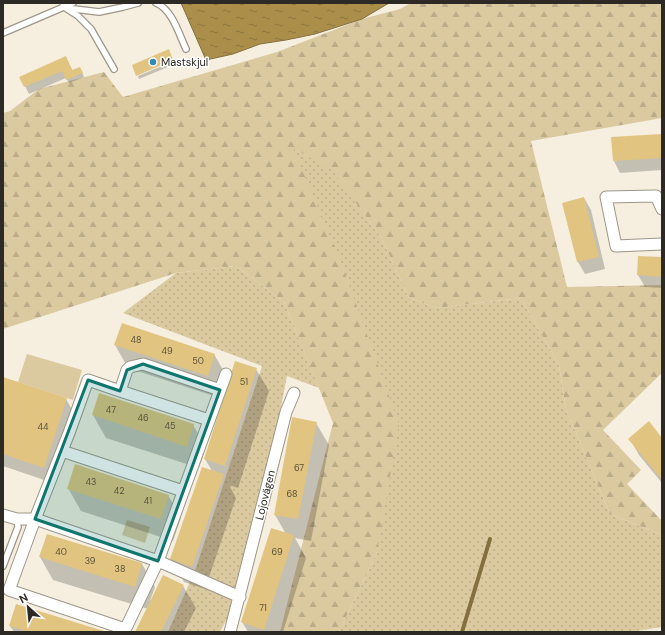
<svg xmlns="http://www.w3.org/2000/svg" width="665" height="635" viewBox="0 0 665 635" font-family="'DM Sans',sans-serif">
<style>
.green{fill:url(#green-dots)}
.forest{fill:url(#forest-firs)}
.pitch{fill:#dbc9a0}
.water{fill:url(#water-ripples);stroke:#84703f}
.shadow{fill:#0003}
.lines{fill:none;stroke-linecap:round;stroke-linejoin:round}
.stream{stroke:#84703f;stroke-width:4}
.building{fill:#e1c47f}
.service-casing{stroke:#9d9789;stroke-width:8}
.minor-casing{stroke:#9d9789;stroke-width:13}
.service{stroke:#fff;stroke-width:5.5}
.minor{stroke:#fff;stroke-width:11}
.marked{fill:#0f766e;fill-opacity:0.2;stroke:#0f766e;stroke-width:3;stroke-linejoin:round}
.poi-dot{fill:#3489b8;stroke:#fff;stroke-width:1.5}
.labels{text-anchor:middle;stroke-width:3;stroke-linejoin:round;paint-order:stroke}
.number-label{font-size:9px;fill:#5a503c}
.poi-label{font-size:11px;fill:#2d2a25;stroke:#fff;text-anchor:start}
.street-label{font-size:11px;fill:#2d2a25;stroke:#fff}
</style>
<defs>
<pattern id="green-dots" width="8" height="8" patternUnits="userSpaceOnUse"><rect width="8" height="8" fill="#dbc9a0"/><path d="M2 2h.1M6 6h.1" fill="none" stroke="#bcad8a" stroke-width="1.8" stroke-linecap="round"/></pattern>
<pattern id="forest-firs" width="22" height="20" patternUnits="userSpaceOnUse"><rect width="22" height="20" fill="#dbc9a0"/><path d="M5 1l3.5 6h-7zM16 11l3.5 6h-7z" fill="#bcad8a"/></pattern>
<pattern id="water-ripples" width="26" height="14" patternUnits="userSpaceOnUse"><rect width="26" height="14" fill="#aa8e4a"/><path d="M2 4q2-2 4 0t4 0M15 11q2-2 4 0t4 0" fill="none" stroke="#8b743d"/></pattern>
</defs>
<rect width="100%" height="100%" fill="#f6efe0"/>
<path class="green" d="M 293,148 L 332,169 L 381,237 L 409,298 L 437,308 L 521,298 L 559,365 L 566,409 L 610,514 L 662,535 L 662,627 L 630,632 L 339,632 L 377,552 Z
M 236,266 L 284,302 L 319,388 L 287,376 L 273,447 L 229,615 L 220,632 L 168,632 L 196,568 L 262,366 L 123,313 L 176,273 Z"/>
<path class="forest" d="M 411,3 L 662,3 L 662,118 L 531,141 L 567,287 L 662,285 L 662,373 L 603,430 L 641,470 L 627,484 L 662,521 L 662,535 L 610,514 L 566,409 L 559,365 L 521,298 L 437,308 L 409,298 L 381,237 L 332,170 L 293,148 L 341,262 L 399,424 L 377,552 L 339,632 L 280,632 L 333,423 L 284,302 L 236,266 L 176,273 L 3,329 L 3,113 L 10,111 L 39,89 L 104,72 L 123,97 L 277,52 L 362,19 L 400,9 Z"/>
<path class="pitch" d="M 27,354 L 82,370 L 73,400 L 18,382 Z
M 127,520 L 150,527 L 145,543 L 122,535 Z"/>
<path class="water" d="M 181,3 L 389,3 L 362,19 L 315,34 L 286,40 L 260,44 L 233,54 L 206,60 Z"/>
<path class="shadow" d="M 66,58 L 73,71 L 82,72 L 84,77 L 69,83 L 66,78 L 29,94 L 25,86 Z
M 174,61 L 175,64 L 139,79 L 138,76 Z
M 662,135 L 662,170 L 620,173 L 614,161 Z
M 584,198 L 591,210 L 605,269 L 585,274 L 578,262 L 564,203 Z
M 639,257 L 662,258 L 662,288 L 645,287 L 638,275 Z
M 115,345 L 214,354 L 227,377 L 220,398 L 128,368 Z
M 256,369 L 269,391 L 238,488 L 229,485 L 236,498 L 205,589 L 184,582 L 171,559 L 212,471 L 205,459 Z
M 3,378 L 66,399 L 75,415 L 53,483 L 3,466 Z
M 93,415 L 193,425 L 206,447 L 199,468 L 106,438 Z
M 316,423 L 329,445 L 311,541 L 295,538 L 306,558 L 283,632 L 248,632 L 242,622 L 286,534 L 275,515 Z
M 630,439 L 662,439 L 662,483 L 639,455 Z
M 68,488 L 168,495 L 181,518 L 173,541 L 81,511 Z
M 47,535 L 142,564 L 155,587 L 150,601 L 183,586 L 196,608 L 184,632 L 137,632 L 148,609 L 53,580 L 40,557 Z
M 10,626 L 105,632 L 14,632 Z"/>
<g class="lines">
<path class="stream" d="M 462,632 L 490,539"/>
</g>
<path class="building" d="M 169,49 L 173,60 L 136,76 L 132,65 Z
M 66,56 L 72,70 L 80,67 L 83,73 L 66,80 L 62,71 L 24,87 L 19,77 Z
M 662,134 L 662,158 L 613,161 L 611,137 Z
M 584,197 L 599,257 L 577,262 L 562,203 Z
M 638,256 L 662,257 L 662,277 L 637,275 Z
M 122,323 L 215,354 L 208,376 L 114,345 Z
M 235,361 L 257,368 L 225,466 L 204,459 Z
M 3,377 L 67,398 L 44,468 L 3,454 Z
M 99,393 L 194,424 L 187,447 L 92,415 Z
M 292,417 L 317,422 L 298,519 L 274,515 Z
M 649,421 L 662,438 L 662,480 L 628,439 Z
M 75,464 L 169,495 L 161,519 L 67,489 Z
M 202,467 L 224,474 L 192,567 L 170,559 Z
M 271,528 L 294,535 L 264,630 L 241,622 Z
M 47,534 L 142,563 L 135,587 L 39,557 Z
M 163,575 L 184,585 L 161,632 L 135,632 Z
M 16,604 L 107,632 L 29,632 L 9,626 Z"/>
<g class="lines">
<g class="service-casing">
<path id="service" d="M 63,3 L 64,7 L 78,16 L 91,29 L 114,69
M 156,3 C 172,9 179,34 186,49
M 66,8 L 99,12 L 123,7 L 138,3
M 3,33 L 73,3
M 3,566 L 18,527 L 17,519"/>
</g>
<g class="minor-casing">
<path id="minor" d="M 662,209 L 656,196 L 606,197 L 616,246 L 662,244
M 120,391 L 209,420
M 62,451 L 183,491
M 3,515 L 17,519 L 35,519 L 158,561 L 240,597
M 125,629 L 9,590 L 35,519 L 69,433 L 88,380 L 120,391 L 127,370 L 130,367 L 143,364 L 220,390
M 124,632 L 158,561 L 226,374
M 230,632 L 286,412 L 294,393"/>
</g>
<use href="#service" class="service"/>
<use href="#minor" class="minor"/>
</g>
<path class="marked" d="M 143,364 L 220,390 L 158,561 L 35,519 L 88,380 L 120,391 L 127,370 Z"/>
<circle class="poi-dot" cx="153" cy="62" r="4"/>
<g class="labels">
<g class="number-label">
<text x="136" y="343">48</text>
<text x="167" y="354">49</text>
<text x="198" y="364">50</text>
<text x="244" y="385">51</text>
<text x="111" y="413">47</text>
<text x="143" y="421">46</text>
<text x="170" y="429">45</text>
<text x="43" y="430">44</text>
<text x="299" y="471">67</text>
<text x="91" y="485">43</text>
<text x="119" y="494">42</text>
<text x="292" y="497">68</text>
<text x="148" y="504">41</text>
<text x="61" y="555">40</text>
<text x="277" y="555">69</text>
<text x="90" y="564">39</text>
<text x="120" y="572">38</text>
<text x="263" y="611">71</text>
</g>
<g class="poi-label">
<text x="161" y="66">Mastskjul</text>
</g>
<g class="street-label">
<text transform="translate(265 495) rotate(-76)" y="4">Lojovägen</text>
</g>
</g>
<rect width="665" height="635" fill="none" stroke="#2d2a25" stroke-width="8"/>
<g transform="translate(28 607) rotate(333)" stroke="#ffffff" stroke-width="3" paint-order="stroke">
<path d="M0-3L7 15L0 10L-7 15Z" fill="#2d2a25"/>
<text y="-6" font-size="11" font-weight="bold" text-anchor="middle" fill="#2d2a25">N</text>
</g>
</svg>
